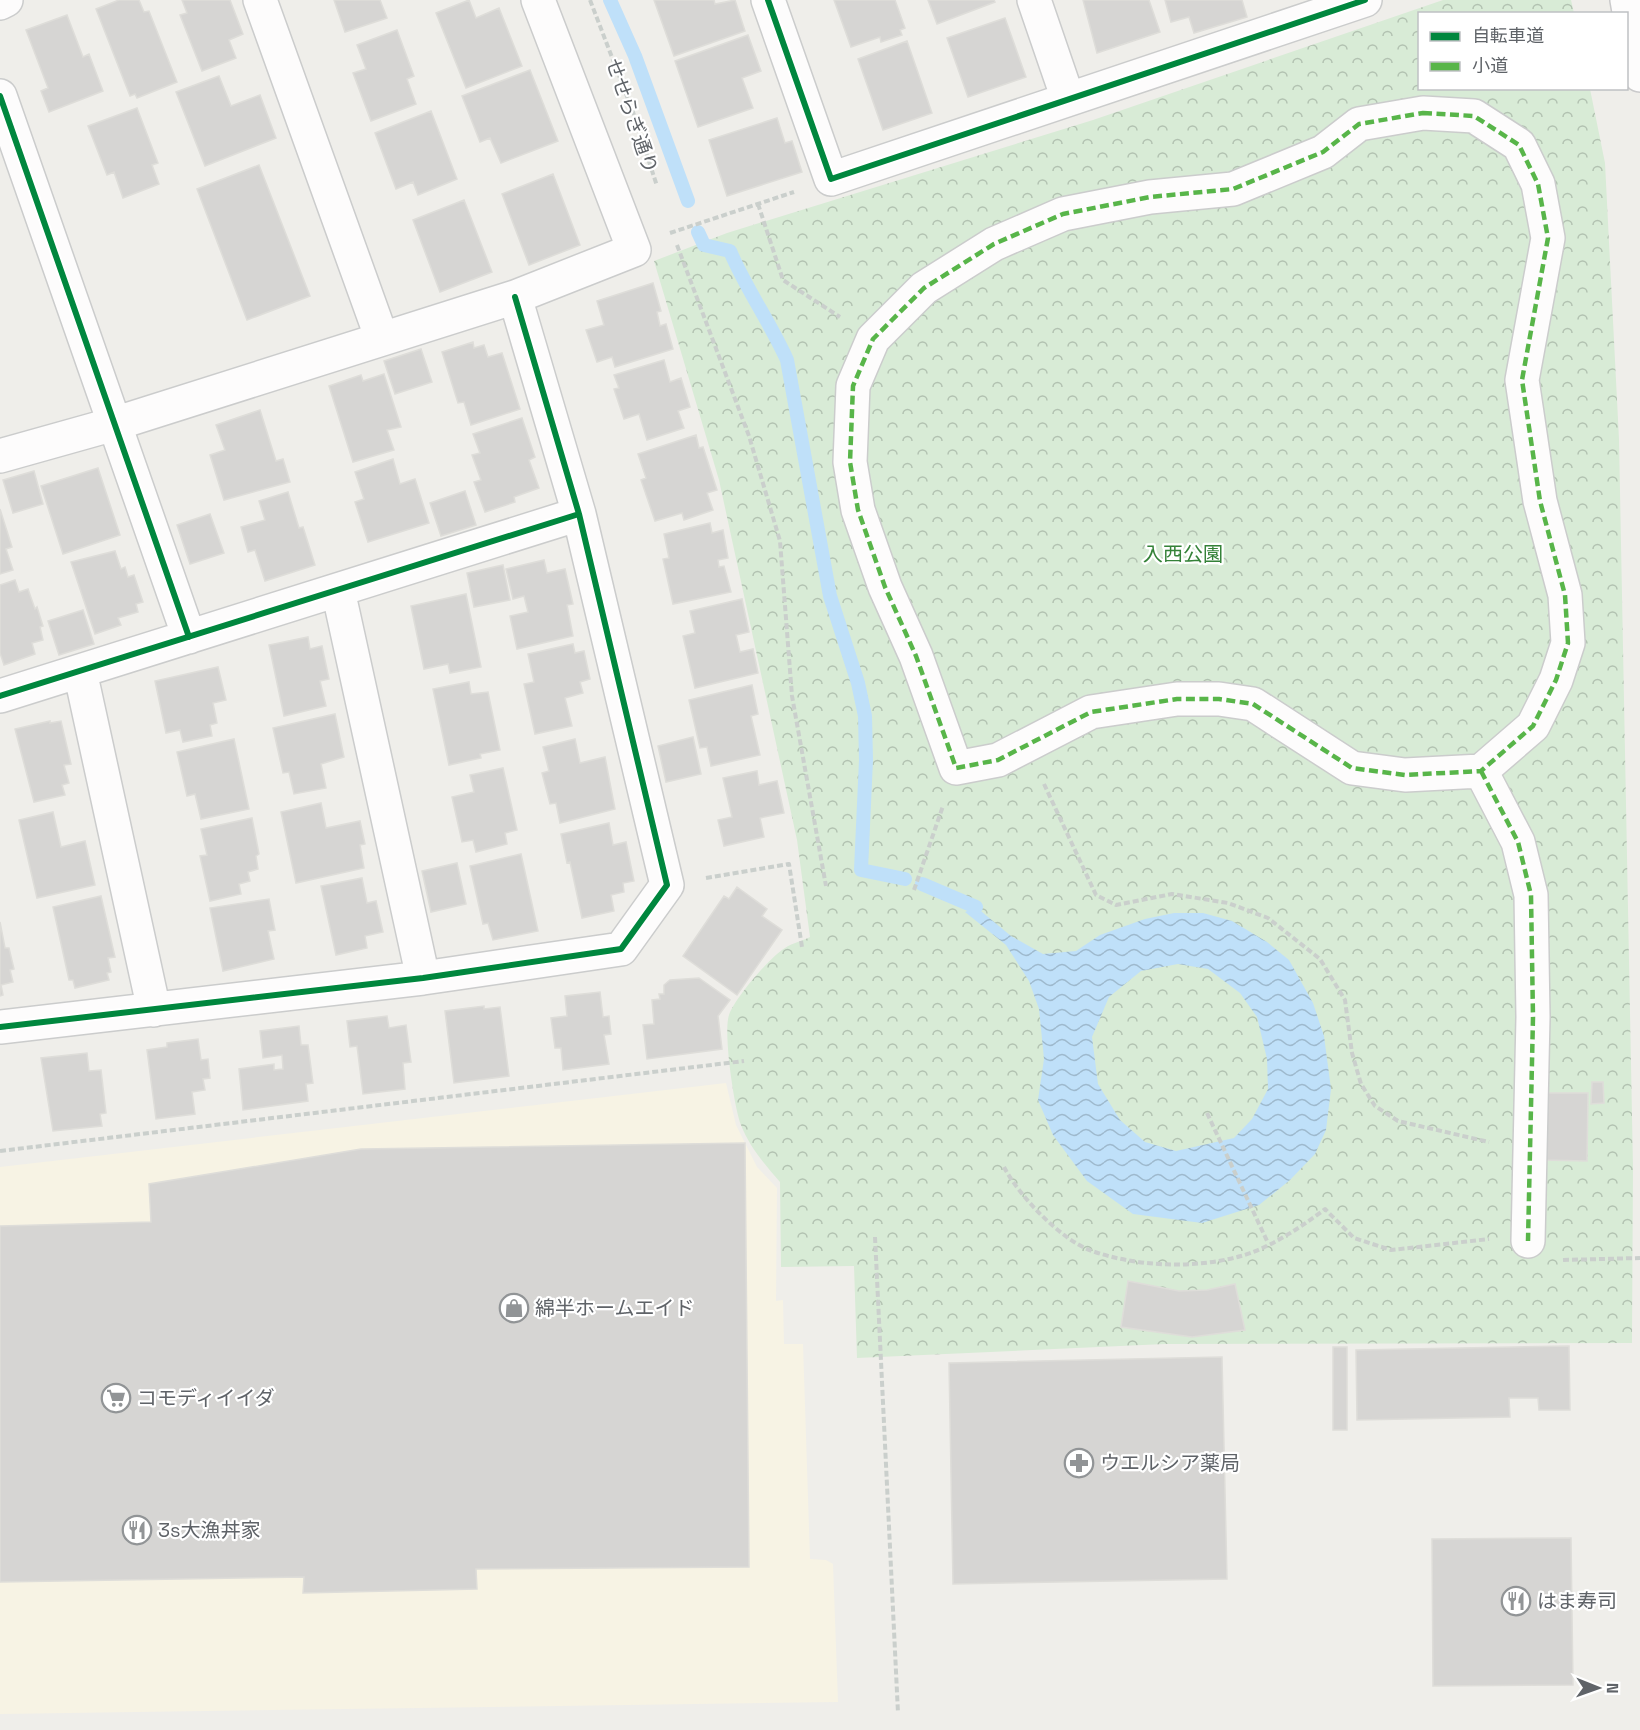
<svg xmlns="http://www.w3.org/2000/svg" width="1640" height="1730" viewBox="0 0 1640 1730" font-family="'Space Grotesk','Noto Sans JP',sans-serif">
<style>
.commercial{fill:#f7f3e4}
.park{fill:url(#park-crowns)}
.water{fill:url(#water-waves);fill-rule:evenodd}
.lines{fill:none;stroke-linecap:round;stroke-linejoin:round}
.stream{stroke:#bfe0f9;stroke-width:14}
.building{fill:#d6d5d3;stroke:#deddd9;stroke-width:1.5}
.street-casing{stroke:#cbcccc;stroke-width:36}
.secondary-casing{stroke:#cacacb;stroke-width:36}
.path{stroke:#cacfcc;stroke-width:4;stroke-dasharray:6 3;stroke-linecap:butt}
.street{stroke:#fdfcfc;stroke-width:33}
.secondary{stroke:#fdfcfc;stroke-width:33}
.quiet{stroke:#58b549;stroke-width:4.5;stroke-dasharray:9 4.5;stroke-linecap:butt}
.cycleway-casing{stroke:#fff;stroke-width:10}
.cycleway{stroke:#00873e;stroke-width:6}
.labels{text-anchor:middle;stroke-width:4.5;stroke-linejoin:round;paint-order:stroke}
.street-label{font-size:20px;fill:#5f6368;stroke:#fff}
.park-label{font-size:20px;fill:#348238;stroke:#fff}
.poi-label{font-size:20px;fill:#5f6368;stroke:#fff;text-anchor:start}
</style>
<defs>
<pattern id="park-crowns" width="20" height="18" patternUnits="userSpaceOnUse" patternTransform="scale(1.5)"><rect width="20" height="18" fill="#d8ebd6"/><path d="M2 6a3 3 0 1 1 6 0M12 15a3 3 0 1 1 6 0" fill="none" stroke="#b2c2b1"/></pattern>
<pattern id="water-waves" width="16" height="10" patternUnits="userSpaceOnUse" patternTransform="scale(1.5)"><rect width="16" height="10" fill="#bfe0f9"/><path d="M0 5q4-4 8 0t8 0" fill="none" stroke="#9eb9cd"/></pattern>
</defs>
<rect width="100%" height="100%" fill="#efeeea"/>
<path class="commercial" d="M 726,1083 L 736,1125 L 757,1167 L 777,1188 L 776,1301 L 783,1300 L 784,1344 L 803,1344 L 810,1559 L 826,1560 L 833,1564 L 838,1702 L 0,1714 L 0,1167 Z"/>
<path class="park" d="M 1443,0 L 1571,0 L 1574,13 L 1420,14 L 1420,88 L 1590,89 L 1605,163 L 1619,439 L 1633,1168 L 1632,1343 L 1165,1344 L 857,1358 L 854,1266 L 781,1267 L 780,1182 C 765,1165 749,1146 741,1125 C 734,1107 723,1032 729,1015 C 735,998 769,958 785,948 C 792,943 802,941 810,937 L 797,840 L 719,480 L 654,261 L 727,233 L 1093,120 Z"/>
<path class="water" d="M 976,907 L 1011,936 L 1043,954 L 1076,951 L 1100,935 L 1145,919 L 1174,913 L 1203,913 L 1232,921 L 1267,942 L 1289,960 L 1313,1003 L 1324,1036 L 1331,1089 L 1326,1130 L 1315,1154 L 1290,1180 L 1259,1205 L 1202,1223 L 1133,1214 L 1087,1181 L 1053,1135 L 1038,1100 L 1044,1059 L 1039,1009 L 1029,981 L 1006,945 L 965,912 ZM 1178,964 L 1208,969 L 1240,993 L 1257,1017 L 1267,1059 L 1268,1089 L 1252,1119 L 1234,1138 L 1176,1151 L 1145,1142 L 1120,1120 L 1098,1084 L 1092,1037 L 1109,997 L 1141,971 Z"/>
<g class="lines">
<path class="stream" d="M 610,0 L 635,56 L 688,201
M 698,232 L 704,245 L 730,251 C 746,289 770,322 787,360 L 830,596 L 858,683 L 865,716 L 866,760 L 861,870 L 905,879
M 922,884 L 976,907"/>
</g>
<path class="building" d="M 119,0 L 139,0 L 144,12 L 149,11 L 177,82 L 137,98 L 135,94 L 130,96 L 96,9 Z
M 182,0 L 230,0 L 243,34 L 229,40 L 236,58 L 202,71 L 180,15 L 187,13 Z
M 334,0 L 380,0 L 387,18 L 345,32 Z
M 469,0 L 476,18 L 499,8 L 522,66 L 466,88 L 436,13 Z
M 654,0 L 714,0 L 715,4 L 735,0 L 745,31 L 674,56 Z
M 834,0 L 895,0 L 905,28 L 900,30 L 902,35 L 881,42 L 880,37 L 851,47 Z
M 928,0 L 994,0 L 995,2 L 937,24 Z
M 1083,0 L 1149,0 L 1160,32 L 1097,53 Z
M 1165,0 L 1242,0 L 1247,17 L 1194,33 L 1189,17 L 1171,22 Z
M 67,15 L 83,57 L 89,54 L 103,91 L 49,112 L 41,91 L 48,88 L 26,30 Z
M 1005,18 L 1026,77 L 968,97 L 947,38 Z
M 397,30 L 414,76 L 407,79 L 416,104 L 371,121 L 353,73 L 366,69 L 357,45 Z
M 748,35 L 761,71 L 742,78 L 753,108 L 698,127 L 675,61 Z
M 907,41 L 932,113 L 883,130 L 858,59 Z
M 530,70 L 558,141 L 501,163 L 490,138 L 480,142 L 462,96 Z
M 219,76 L 231,106 L 260,95 L 276,138 L 205,166 L 176,92 Z
M 137,108 L 158,163 L 152,165 L 159,184 L 123,198 L 114,172 L 107,175 L 88,126 Z
M 431,111 L 457,179 L 418,195 L 413,182 L 396,189 L 375,133 Z
M 777,118 L 785,143 L 792,141 L 802,172 L 727,196 L 709,140 Z
M 259,165 L 310,296 L 247,320 L 197,189 Z
M 553,174 L 580,245 L 529,265 L 502,194 Z
M 464,200 L 492,272 L 440,292 L 413,220 Z
M 653,283 L 661,311 L 657,312 L 660,326 L 666,324 L 673,349 L 615,367 L 612,357 L 597,362 L 586,330 L 604,325 L 597,301 Z
M 473,342 L 474,348 L 484,345 L 488,357 L 502,353 L 520,409 L 471,425 L 464,402 L 458,403 L 442,352 Z
M 421,349 L 432,382 L 395,394 L 384,361 Z
M 664,360 L 670,382 L 681,378 L 690,407 L 678,411 L 684,428 L 647,440 L 639,414 L 624,419 L 614,389 L 619,388 L 614,375 Z
M 384,374 L 401,427 L 387,430 L 394,450 L 353,462 L 329,386 L 361,375 L 363,381 Z
M 260,410 L 276,461 L 283,459 L 290,482 L 224,500 L 210,455 L 225,450 L 216,425 Z
M 522,418 L 535,457 L 529,460 L 539,488 L 514,497 L 515,502 L 485,512 L 474,482 L 481,480 L 472,455 L 480,453 L 473,434 Z
M 696,435 L 699,448 L 703,447 L 717,490 L 707,493 L 713,510 L 684,520 L 682,513 L 655,521 L 641,480 L 646,478 L 638,454 Z
M 393,459 L 400,484 L 415,479 L 429,523 L 368,542 L 355,502 L 364,499 L 355,472 Z
M 98,468 L 120,535 L 63,554 L 41,486 Z
M 34,471 L 43,504 L 13,513 L 3,480 Z
M 465,491 L 476,525 L 441,536 L 430,503 Z
M 288,492 L 299,528 L 303,527 L 315,565 L 265,581 L 255,550 L 248,552 L 241,527 L 265,520 L 259,501 Z
M 0,509 L 12,547 L 6,549 L 13,570 L 0,574 Z
M 210,514 L 224,553 L 190,564 L 177,525 Z
M 710,523 L 712,533 L 723,530 L 728,558 L 718,560 L 719,567 L 724,566 L 731,592 L 673,604 L 663,559 L 669,558 L 664,534 Z
M 115,551 L 121,569 L 125,567 L 128,577 L 134,575 L 143,602 L 136,604 L 138,612 L 118,618 L 121,625 L 95,634 L 71,562 Z
M 544,560 L 547,573 L 565,569 L 573,604 L 567,605 L 573,636 L 517,649 L 510,616 L 528,612 L 524,596 L 513,599 L 506,569 Z
M 503,565 L 510,600 L 474,607 L 467,573 Z
M 15,580 L 19,592 L 28,589 L 35,609 L 37,607 L 43,626 L 40,627 L 43,640 L 32,643 L 35,654 L 4,665 L 0,653 L 0,585 Z
M 466,594 L 481,667 L 450,673 L 448,664 L 424,669 L 411,606 Z
M 742,599 L 749,632 L 736,635 L 740,652 L 753,649 L 758,673 L 695,688 L 683,636 L 695,633 L 690,611 Z
M 83,610 L 94,644 L 59,655 L 48,621 Z
M 308,637 L 310,649 L 322,646 L 329,679 L 320,681 L 326,706 L 284,716 L 269,645 Z
M 573,644 L 575,653 L 584,651 L 590,679 L 580,682 L 583,693 L 565,698 L 572,726 L 535,734 L 524,684 L 534,682 L 528,654 Z
M 218,667 L 226,700 L 213,703 L 217,723 L 210,725 L 212,736 L 183,742 L 180,730 L 166,733 L 155,681 Z
M 469,682 L 471,694 L 488,692 L 500,750 L 480,754 L 481,758 L 449,765 L 433,689 Z
M 752,685 L 758,714 L 751,716 L 760,755 L 711,766 L 707,747 L 700,748 L 689,700 Z
M 335,714 L 344,757 L 321,764 L 326,788 L 294,794 L 289,772 L 283,773 L 273,728 Z
M 50,721 L 50,723 L 61,721 L 71,764 L 64,765 L 69,783 L 62,785 L 65,795 L 34,802 L 15,729 Z
M 693,737 L 701,774 L 666,782 L 658,746 Z
M 234,739 L 249,809 L 201,819 L 195,794 L 187,796 L 177,752 Z
M 575,739 L 580,763 L 605,757 L 615,809 L 560,823 L 556,803 L 550,804 L 542,773 L 549,771 L 543,747 Z
M 503,768 L 517,830 L 505,833 L 507,844 L 476,852 L 473,840 L 462,842 L 452,797 L 474,792 L 470,775 Z
M 757,771 L 759,785 L 777,781 L 784,813 L 760,818 L 764,837 L 724,846 L 718,820 L 732,817 L 723,778 Z
M 321,803 L 326,828 L 360,821 L 365,844 L 360,845 L 364,868 L 296,883 L 281,812 Z
M 53,812 L 61,847 L 85,841 L 95,885 L 37,898 L 19,820 Z
M 252,818 L 259,854 L 256,856 L 258,869 L 248,872 L 250,881 L 239,884 L 241,894 L 210,901 L 200,856 L 207,855 L 201,829 Z
M 609,823 L 613,845 L 626,842 L 634,881 L 623,883 L 624,892 L 611,895 L 614,911 L 582,918 L 570,862 L 567,863 L 561,834 Z
M 521,854 L 538,931 L 493,940 L 488,923 L 483,924 L 470,866 Z
M 457,863 L 466,904 L 431,912 L 422,871 Z
M 362,878 L 367,903 L 376,901 L 383,932 L 365,936 L 367,948 L 336,955 L 321,886 Z
M 737,887 L 767,909 L 762,916 L 782,930 L 737,995 L 683,956 L 724,896 L 729,899 Z
M 101,896 L 115,957 L 108,958 L 111,972 L 107,973 L 109,980 L 75,988 L 73,980 L 69,980 L 53,907 Z
M 269,899 L 275,930 L 268,931 L 274,959 L 223,971 L 210,908 Z
M 0,922 L 5,948 L 9,948 L 14,969 L 10,970 L 13,982 L 1,985 L 3,995 L 0,996 Z
M 699,978 L 730,1000 L 718,1016 L 722,1049 L 647,1059 L 643,1025 L 654,1024 L 652,1000 L 660,999 L 659,994 L 664,994 L 664,985 L 670,980 Z
M 600,992 L 603,1017 L 609,1016 L 611,1034 L 604,1035 L 609,1064 L 563,1070 L 561,1048 L 555,1048 L 551,1018 L 567,1016 L 565,996 Z
M 484,1006 L 484,1009 L 500,1007 L 509,1076 L 454,1083 L 445,1011 Z
M 387,1016 L 389,1028 L 406,1025 L 411,1062 L 403,1063 L 405,1089 L 363,1094 L 357,1046 L 350,1047 L 347,1021 Z
M 299,1026 L 301,1045 L 308,1045 L 313,1083 L 306,1084 L 308,1101 L 243,1110 L 239,1069 L 274,1064 L 274,1070 L 283,1069 L 282,1055 L 263,1058 L 260,1031 Z
M 198,1039 L 201,1060 L 208,1059 L 210,1078 L 203,1079 L 205,1090 L 192,1092 L 195,1114 L 156,1119 L 147,1050 L 167,1047 L 167,1043 Z
M 87,1053 L 89,1071 L 101,1070 L 106,1113 L 100,1114 L 102,1126 L 53,1131 L 41,1058 Z
M 1592,1082 L 1603,1082 L 1604,1103 L 1591,1104 Z
M 1543,1093 L 1588,1093 L 1587,1161 L 1543,1160 Z
M 745,1143 L 749,1567 L 476,1569 L 477,1589 L 303,1593 L 304,1577 L 0,1582 L 0,1226 L 151,1222 L 149,1184 L 361,1149 Z
M 1128,1281 L 1179,1291 L 1207,1290 L 1235,1284 L 1245,1330 L 1192,1337 L 1121,1327 Z
M 1569,1346 L 1570,1410 L 1539,1410 L 1538,1398 L 1509,1398 L 1510,1417 L 1357,1420 L 1356,1350 Z
M 1333,1347 L 1347,1347 L 1347,1430 L 1333,1430 Z
M 1222,1357 L 1227,1579 L 953,1584 L 949,1363 Z
M 1571,1538 L 1573,1685 L 1433,1686 L 1432,1539 Z"/>
<g class="lines">
<g class="street-casing">
<path id="street" d="M 260,0 L 382,339
M 768,0 L 831,179 L 1365,0
M 1034,0 L 1068,99
M 0,3 L 6,0
M 0,96 L 189,637
M 1423,113 L 1474,116 L 1519,145 L 1538,184 L 1548,238 L 1522,380 L 1540,501 L 1565,595 L 1568,643 L 1556,680 L 1533,726 L 1481,771 L 1405,775 L 1352,768 L 1253,704 L 1219,699 L 1177,699 L 1091,712 L 998,760 L 956,768 L 916,656 L 885,587 L 858,510 L 850,462 L 853,386 L 873,339 L 924,288 L 994,244 L 1063,214 L 1150,197 L 1233,189 L 1323,152 L 1359,124 Z
M 0,456 L 114,424 L 515,297 L 634,250 L 538,0
M 338,590 L 423,978
M 80,671 L 154,1010
M 0,696 L 579,514
M 1481,771 L 1518,842 L 1531,895 L 1533,1017 L 1528,1241
M 0,1027 L 423,978 L 621,949 L 667,885 L 579,514 L 515,297"/>
</g>
<g class="secondary-casing">
<path id="secondary" d="M 1627,0 L 1640,75"/>
</g>
<path class="path" d="M 590,0 L 633,112 L 657,186
M 758,204 L 783,280 L 840,317
M 670,233 L 794,192
M 677,245 L 749,436 L 780,541 L 792,696 L 826,886
M 1044,784 L 1096,895 L 1116,905 L 1172,894 L 1228,903 L 1268,918 L 1320,959 L 1345,1000 L 1352,1053 L 1361,1084 L 1375,1106 L 1398,1121 L 1489,1142
M 706,878 L 789,864 L 802,947
M 914,890 L 943,806
M 1207,1113 L 1268,1243
M 0,1151 L 744,1061
M 1004,1167 C 1019,1196 1061,1240 1092,1251 C 1138,1267 1195,1269 1241,1256 C 1268,1249 1303,1226 1325,1209 L 1354,1238 L 1391,1250 L 1489,1239
M 875,1237 L 898,1713
M 1563,1260 L 1640,1258"/>
<use href="#street" class="street"/>
<use href="#secondary" class="secondary"/>
<path class="quiet" d="M 1423,113 L 1474,116 L 1519,145 L 1538,184 L 1548,238 L 1522,380 L 1540,501 L 1565,595 L 1568,643 L 1556,680 L 1533,726 L 1481,771 L 1405,775 L 1352,768 L 1253,704 L 1219,699 L 1177,699 L 1091,712 L 998,760 L 956,768 L 916,656 L 885,587 L 858,510 L 850,462 L 853,386 L 873,339 L 924,288 L 994,244 L 1063,214 L 1150,197 L 1233,189 L 1323,152 L 1359,124 Z
M 1481,771 L 1518,842 L 1531,895 L 1533,1017 L 1528,1241"/>
<g class="cycleway-casing">
<path id="cycleway" d="M 768,0 L 831,179 L 1365,0
M 0,96 L 189,637
M 0,696 L 579,514
M 0,1027 L 423,978 L 621,949 L 667,885 L 579,514 L 515,297"/>
</g>
<use href="#cycleway" class="cycleway"/>
</g>
<defs>
<g id="shop-ring" transform="scale(1.5)"><circle r="9.5" fill="#fff" stroke="#919496" stroke-width="1.5"/><path d="M-5-2.5h2.3a2.7 3.5 0 0 1 5.4 0H5L5.5 6h-11ZM-1.5-2.5h3a1.5 2.3 0 0 0-3 0Z" fill="#919496"/></g>
<g id="supermarket-ring" transform="scale(1.5)"><circle r="9.5" fill="#fff" stroke="#919496" stroke-width="1.5"/><path d="M-6-5.5h2.5l.6 2H6L4.5 2H-2.5L-4.4-4H-6ZM-1.5 3.2a1.3 1.3 0 1 0 .1 0ZM3 3.2a1.3 1.3 0 1 0 .1 0Z" fill="#919496"/></g>
<g id="pharmacy-ring" transform="scale(1.5)"><circle r="9.5" fill="#fff" stroke="#919496" stroke-width="1.5"/><path d="M-2-6h4v4h4v4h-4v4h-4v-4h-4v-4h4Z" fill="#919496"/></g>
<g id="restaurant-ring" transform="scale(1.5)"><circle r="9.5" fill="#fff" stroke="#919496" stroke-width="1.5"/><path d="M-5-6h1v4h1v-4h1v4h1v-4h1v5L-1.5 .5V6h-2V.5L-5-1ZM5-6V6H3V1.5H1.5Q1.5-4 5-6Z" fill="#919496"/></g>
</defs>
<g fill-rule="evenodd">
<use href="#shop-ring" x="514" y="1308"/>
<use href="#supermarket-ring" x="116" y="1398"/>
<use href="#pharmacy-ring" x="1079" y="1463"/>
<use href="#restaurant-ring" x="137" y="1530"/>
<use href="#restaurant-ring" x="1516" y="1601"/>
</g>
<g class="labels">
<g class="street-label">
<text transform="translate(632 116) rotate(71)" y="7">せせらぎ通り</text>
</g>
<g class="park-label">
<text x="1183" y="561">入西公園</text>
</g>
<g class="poi-label">
<text x="535" y="1315">綿半ホームエイド</text>
<text x="137" y="1405">コモディイイダ</text>
<text x="1100" y="1470">ウエルシア薬局</text>
<text x="158" y="1537">3s大漁丼家</text>
<text x="1537" y="1608">はま寿司</text>
</g>
</g>
<rect x="1418" y="12" width="210" height="78" fill="#ffffff" stroke="#bfc1c3" stroke-width="1.5"/>
<rect x="1430" y="32" width="30" height="9" fill="#00873e" stroke="#bfc1c3" stroke-width="1.5"/>
<text x="1472" y="42" font-size="18" fill="#5f6368">自転車道</text>
<rect x="1430" y="62" width="30" height="9" fill="#58b549" stroke="#bfc1c3" stroke-width="1.5"/>
<text x="1472" y="72" font-size="18" fill="#5f6368">小道</text>
<g transform="translate(1598 1688) rotate(91)" stroke="#ffffff" stroke-width="4.5" paint-order="stroke">
<path d="M0-4.5L10 22L0 15L-10 22Z" fill="#5f6368"/>
<text y="-9" font-size="16" font-weight="bold" text-anchor="middle" fill="#5f6368">N</text>
</g>
</svg>
